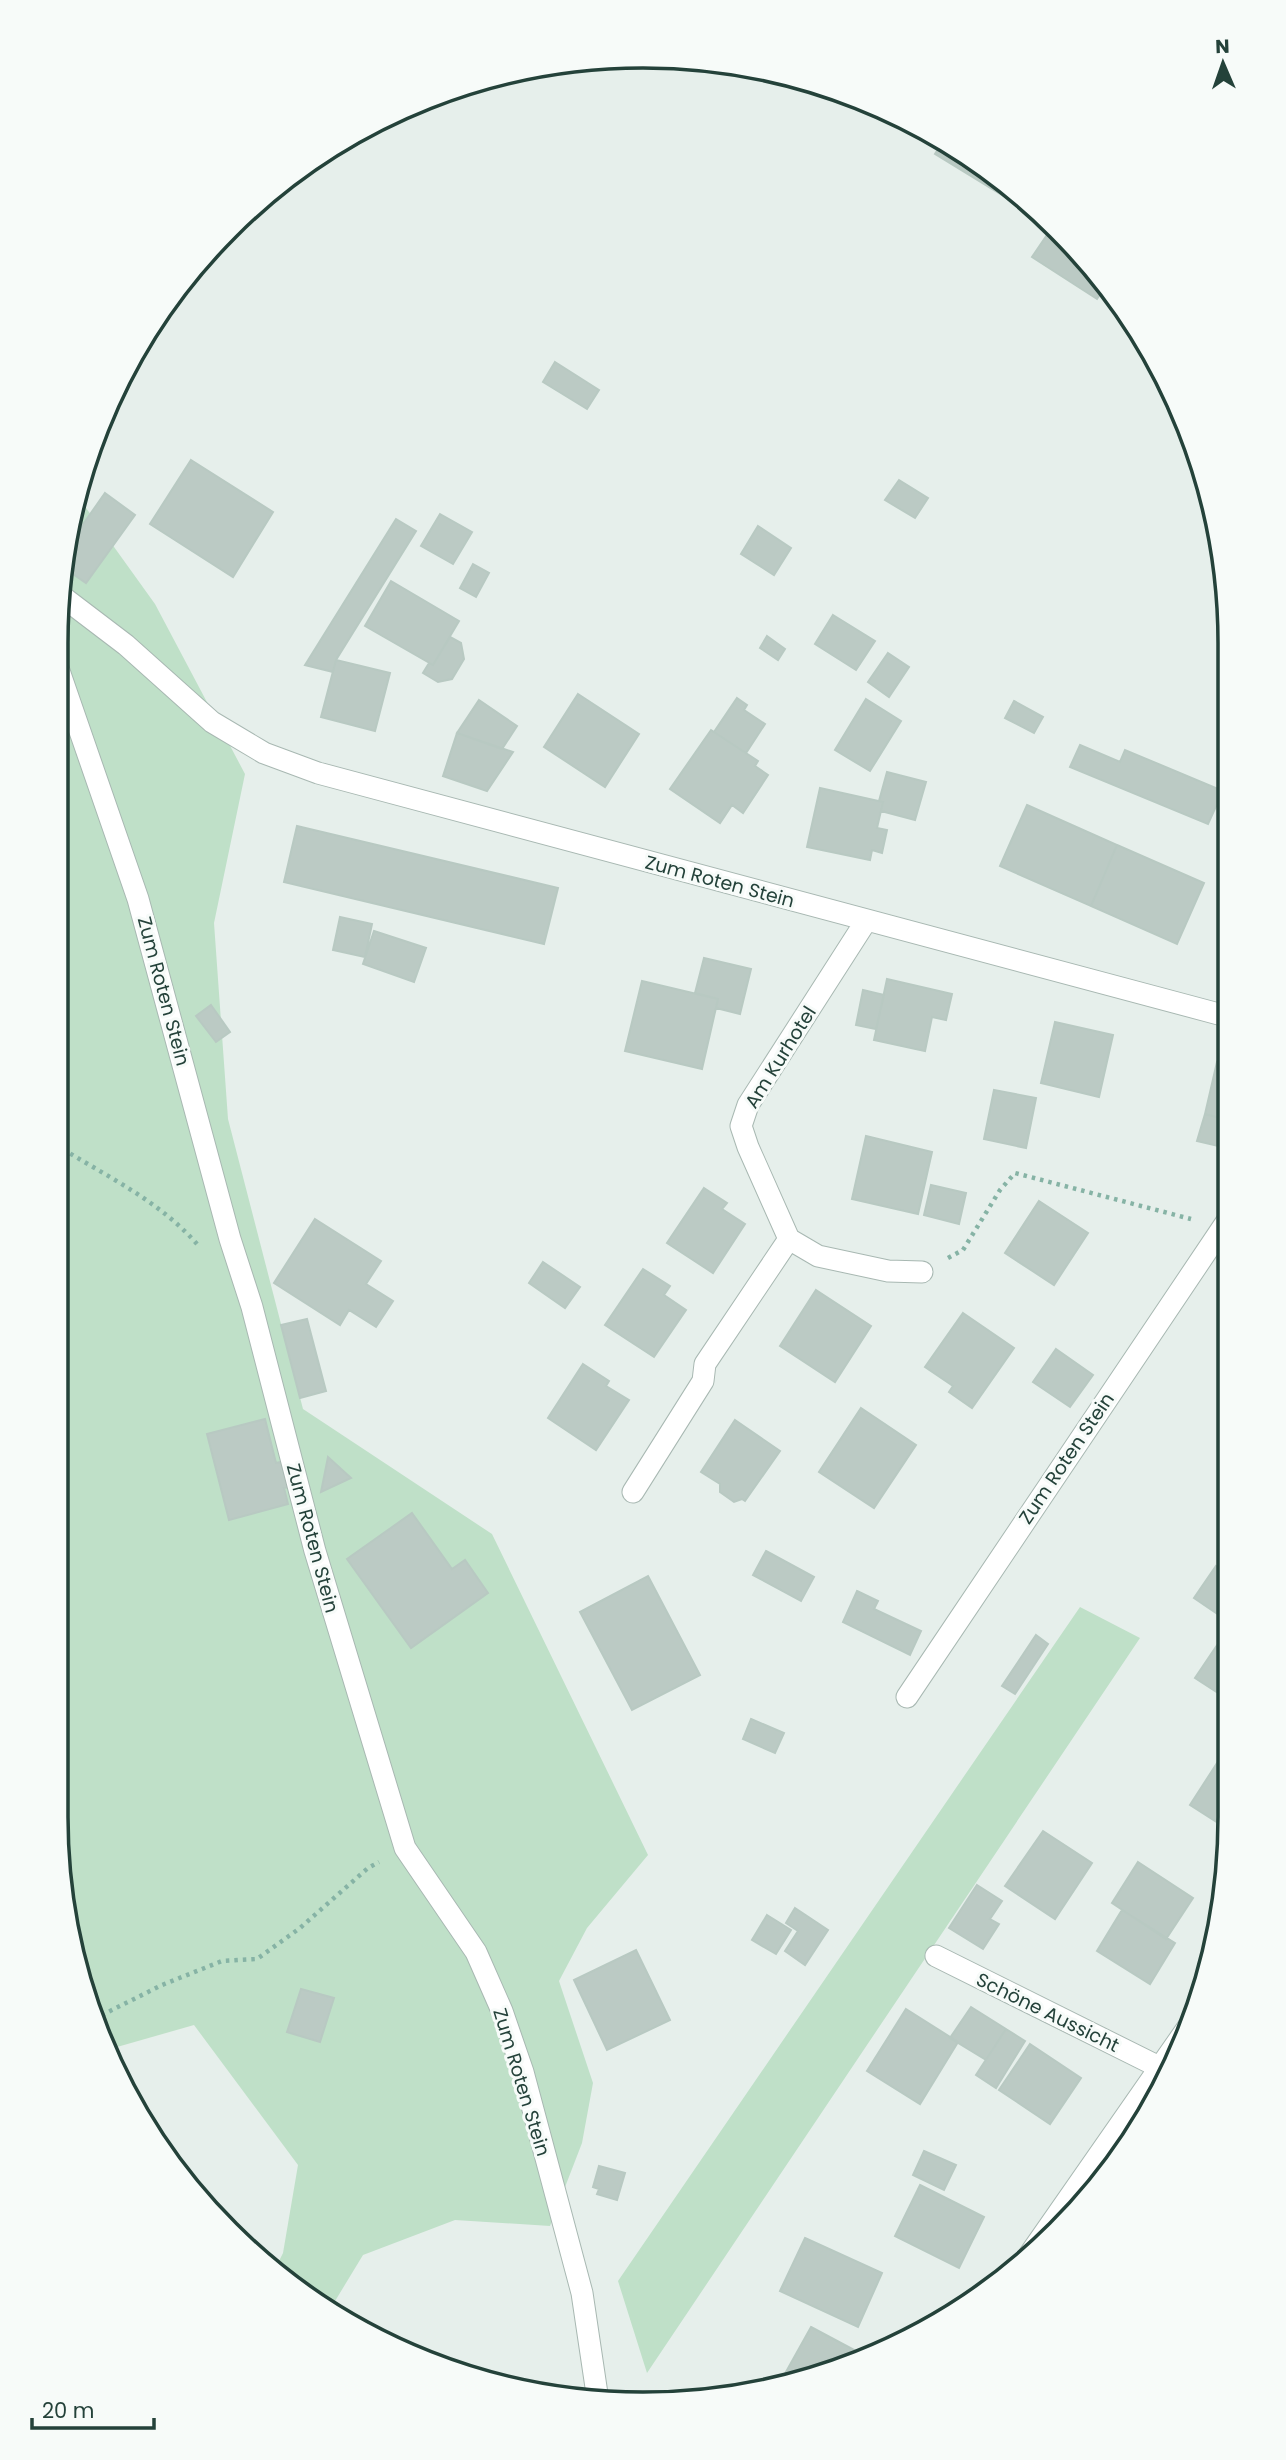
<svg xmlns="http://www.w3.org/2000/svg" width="1286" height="2460" viewBox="0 0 1286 2460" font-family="Poppins,sans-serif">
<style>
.green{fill:#bfe0c8}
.building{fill:#bbcac4;stroke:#b8c9c2;stroke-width:2}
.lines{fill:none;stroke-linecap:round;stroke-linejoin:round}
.minor-casing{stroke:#a8b8b2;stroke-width:23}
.path{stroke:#86b3a5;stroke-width:4.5;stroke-dasharray:3.5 5;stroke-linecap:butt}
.minor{stroke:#fff;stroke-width:21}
.labels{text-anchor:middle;stroke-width:6;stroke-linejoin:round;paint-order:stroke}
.street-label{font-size:19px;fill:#24423a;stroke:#f7fbf9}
.rim{fill:none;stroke:#24423a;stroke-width:3.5}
</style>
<rect width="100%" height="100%" fill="#e6efeb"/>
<path class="green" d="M 76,494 L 155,604 L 245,774 L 214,923 L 228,1119 L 303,1409 L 492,1534 L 648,1855 L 587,1928 L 559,1981 L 593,2083 L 582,2143 L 550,2226 L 455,2220 L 363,2255 L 329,2311 L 317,2305 L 276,2267 L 283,2253 L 298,2165 L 194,2025 L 110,2049 L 87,2006 L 56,1817 L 57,605 Z
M 1080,1607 L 1140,1638 L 647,2373 L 618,2281 Z"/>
<path class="building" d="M 942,143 L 1028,200 L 1023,208 L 935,154 Z
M 1053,226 L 1107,284 L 1097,299 L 1032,257 Z
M 555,362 L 599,390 L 587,409 L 543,382 Z
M 191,460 L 273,512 L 233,577 L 150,524 Z
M 899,480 L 928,498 L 915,518 L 885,500 Z
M 105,493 L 135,515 L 86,583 L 63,567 L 71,524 L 79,530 Z
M 440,514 L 472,532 L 453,564 L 421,546 Z
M 396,519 L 416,531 L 336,660 L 333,672 L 305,665 Z
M 758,526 L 791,548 L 774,575 L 741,554 Z
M 473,564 L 489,573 L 476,597 L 460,588 Z
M 391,581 L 459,621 L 433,665 L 365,626 Z
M 833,615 L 875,641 L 856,670 L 815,644 Z
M 767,636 L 785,649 L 778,660 L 760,648 Z
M 450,637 L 461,643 L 464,659 L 452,679 L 438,682 L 423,673 L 429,663 L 433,665 Z
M 888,653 L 909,667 L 889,697 L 868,682 Z
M 336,660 L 390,673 L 375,731 L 321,717 Z
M 578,694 L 639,734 L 605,787 L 544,747 Z
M 737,698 L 747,705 L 744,710 L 765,724 L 746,753 L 714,732 Z
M 866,699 L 901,721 L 870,771 L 835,750 Z
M 479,700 L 517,726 L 502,749 L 457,733 Z
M 1014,701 L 1043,717 L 1034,733 L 1005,718 Z
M 711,730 L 758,761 L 755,766 L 768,775 L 743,813 L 732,805 L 720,823 L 670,789 Z
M 457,733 L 513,752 L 487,791 L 443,776 Z
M 1080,745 L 1120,762 L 1125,750 L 1223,791 L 1208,824 L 1070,767 Z
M 887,772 L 926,782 L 915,820 L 881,811 L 883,802 L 879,801 Z
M 820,788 L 883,802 L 877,828 L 887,830 L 882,853 L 872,850 L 870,860 L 807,847 Z
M 1027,805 L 1117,845 L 1091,906 L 1000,866 Z
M 297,826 L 558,888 L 544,944 L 284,882 Z
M 1117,845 L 1204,883 L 1177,944 L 1091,906 Z
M 340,917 L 372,924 L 365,957 L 333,950 Z
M 374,931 L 426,948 L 414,982 L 363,964 Z
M 704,958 L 751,969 L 740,1014 L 716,1008 L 718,999 L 695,993 Z
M 887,979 L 952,994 L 946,1020 L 932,1017 L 925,1051 L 874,1040 Z
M 642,981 L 718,999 L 702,1069 L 625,1051 Z
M 863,990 L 884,995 L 876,1029 L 856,1025 Z
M 211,1005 L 230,1032 L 216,1042 L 196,1016 Z
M 1055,1022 L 1113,1035 L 1099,1097 L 1041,1083 Z
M 1217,1062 L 1226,1065 L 1227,1120 L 1205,1114 Z
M 994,1090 L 1036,1098 L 1026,1148 L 984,1139 Z
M 1205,1114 L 1227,1120 L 1227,1148 L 1197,1141 Z
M 866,1136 L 932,1152 L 918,1214 L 852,1199 Z
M 931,1185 L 966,1193 L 959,1224 L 924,1215 Z
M 704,1188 L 727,1203 L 722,1209 L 745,1224 L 713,1273 L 667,1243 Z
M 1039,1201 L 1088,1233 L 1054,1285 L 1005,1253 Z
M 315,1219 L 381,1261 L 366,1284 L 393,1301 L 376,1327 L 349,1310 L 340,1325 L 274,1283 Z
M 543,1262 L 580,1287 L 565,1308 L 529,1283 Z
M 643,1269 L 670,1286 L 664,1295 L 686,1310 L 654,1357 L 605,1325 Z
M 816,1290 L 871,1326 L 835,1382 L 780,1346 Z
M 963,1313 L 1014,1348 L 972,1408 L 949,1392 L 953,1386 L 925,1367 Z
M 307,1319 L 326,1391 L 300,1398 L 281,1325 Z
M 1056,1349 L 1093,1375 L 1070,1407 L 1033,1382 Z
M 583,1364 L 609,1381 L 606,1386 L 629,1400 L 596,1450 L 548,1418 Z
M 861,1408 L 916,1445 L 874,1508 L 819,1472 Z
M 265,1419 L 276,1463 L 285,1461 L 291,1487 L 284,1488 L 288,1504 L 229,1520 L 207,1434 Z
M 735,1420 L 780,1451 L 745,1501 L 742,1499 L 734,1502 L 720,1492 L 720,1484 L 701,1472 Z
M 328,1457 L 351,1478 L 321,1492 Z
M 412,1513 L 452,1569 L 465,1560 L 488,1593 L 411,1648 L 347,1559 Z
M 766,1551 L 814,1577 L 801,1601 L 753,1575 Z
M 1216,1566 L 1228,1574 L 1228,1621 L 1194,1598 Z
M 648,1576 L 700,1675 L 632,1710 L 580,1612 Z
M 857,1591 L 878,1601 L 874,1609 L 921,1631 L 910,1655 L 843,1622 Z
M 1228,1629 L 1228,1685 L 1225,1683 L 1218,1693 L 1195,1678 Z
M 1036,1635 L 1048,1644 L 1015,1694 L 1002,1686 Z
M 751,1719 L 784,1733 L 775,1753 L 743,1739 Z
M 1228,1746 L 1229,1830 L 1190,1805 Z
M 1043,1831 L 1092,1863 L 1055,1919 L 1005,1886 Z
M 1138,1862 L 1193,1898 L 1166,1939 L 1112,1903 Z
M 977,1885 L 1002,1901 L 990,1919 L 999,1924 L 983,1949 L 949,1928 Z
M 795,1908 L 828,1930 L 805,1965 L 785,1951 L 798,1931 L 786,1923 Z
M 1122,1910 L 1175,1943 L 1150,1984 L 1097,1951 Z
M 767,1915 L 791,1930 L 776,1954 L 752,1940 Z
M 636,1950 L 670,2020 L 607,2050 L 574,1980 Z
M 301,1989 L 334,1998 L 320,2042 L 287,2032 Z
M 971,2007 L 1006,2029 L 986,2060 L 950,2038 Z
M 906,2009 L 958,2042 L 920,2104 L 867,2071 Z
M 1006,2029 L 1025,2041 L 996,2088 L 976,2075 Z
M 1030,2044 L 1081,2078 L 1050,2124 L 999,2090 Z
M 924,2151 L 956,2165 L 944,2190 L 913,2175 Z
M 599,2166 L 625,2173 L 617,2200 L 597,2194 L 599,2189 L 593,2187 Z
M 920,2185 L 984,2217 L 959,2268 L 895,2236 Z
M 805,2238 L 882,2273 L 858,2327 L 780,2291 Z
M 811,2327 L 856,2351 L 849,2364 L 782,2379 Z"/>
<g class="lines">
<g class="minor-casing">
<path id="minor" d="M 59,594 L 126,645 L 212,722 L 264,753 L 318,773 L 1226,1016
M 57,665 L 138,899 L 230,1239 L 252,1307 L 315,1551 L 405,1848 L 476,1952 L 502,2011 L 523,2072 L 582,2293 L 597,2394
M 866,921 L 748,1105 L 741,1126 L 748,1147 L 789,1239 L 818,1256 L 888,1271 L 922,1272
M 633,1492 L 703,1381 L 705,1364 L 789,1239
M 907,1697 L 1227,1221
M 936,1956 L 1171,2073
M 1025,2261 L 1188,2027"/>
</g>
<path class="path" d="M 57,1143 L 66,1151 C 112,1179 161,1203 197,1244
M 948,1258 L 963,1250 L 1000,1190 L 1015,1173 L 1191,1219
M 94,2019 L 162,1985 L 222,1961 L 257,1959 L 300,1928 L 368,1868 L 379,1862"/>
<use href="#minor" class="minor"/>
</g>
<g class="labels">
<g class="street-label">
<text transform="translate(720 881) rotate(15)" y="7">Zum Roten Stein</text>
<text transform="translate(164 991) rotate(75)" y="7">Zum Roten Stein</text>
<text transform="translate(780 1057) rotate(-58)" y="7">Am Kurhotel</text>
<text transform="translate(1066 1458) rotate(-56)" y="7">Zum Roten Stein</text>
<text transform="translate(313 1538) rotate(75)" y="7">Zum Roten Stein</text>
<text transform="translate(1048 2012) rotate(26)" y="7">Schöne Aussicht</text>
<text transform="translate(522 2082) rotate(73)" y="7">Zum Roten Stein</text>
</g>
</g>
<path d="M0 0H1286V2460H0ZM643 68H643A575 575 0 0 1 1218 643V1817A575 575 0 0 1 643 2392H643A575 575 0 0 1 68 1817V643A575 575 0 0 1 643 68Z" fill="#f7fbf9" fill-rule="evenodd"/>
<path class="rim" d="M643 68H643A575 575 0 0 1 1218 643V1817A575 575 0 0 1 643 2392H643A575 575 0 0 1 68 1817V643A575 575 0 0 1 643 68Z"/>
<g transform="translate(1223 63) rotate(358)" stroke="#f7fbf9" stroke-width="5" paint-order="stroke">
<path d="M0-5L12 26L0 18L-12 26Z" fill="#24423a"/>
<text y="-10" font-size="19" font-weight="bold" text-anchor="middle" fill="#24423a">N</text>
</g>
<path d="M32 2418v10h122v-10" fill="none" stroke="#24423a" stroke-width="3.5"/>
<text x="42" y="2418" font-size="21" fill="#24423a" stroke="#f7fbf9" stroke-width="5" paint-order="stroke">20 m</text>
</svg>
